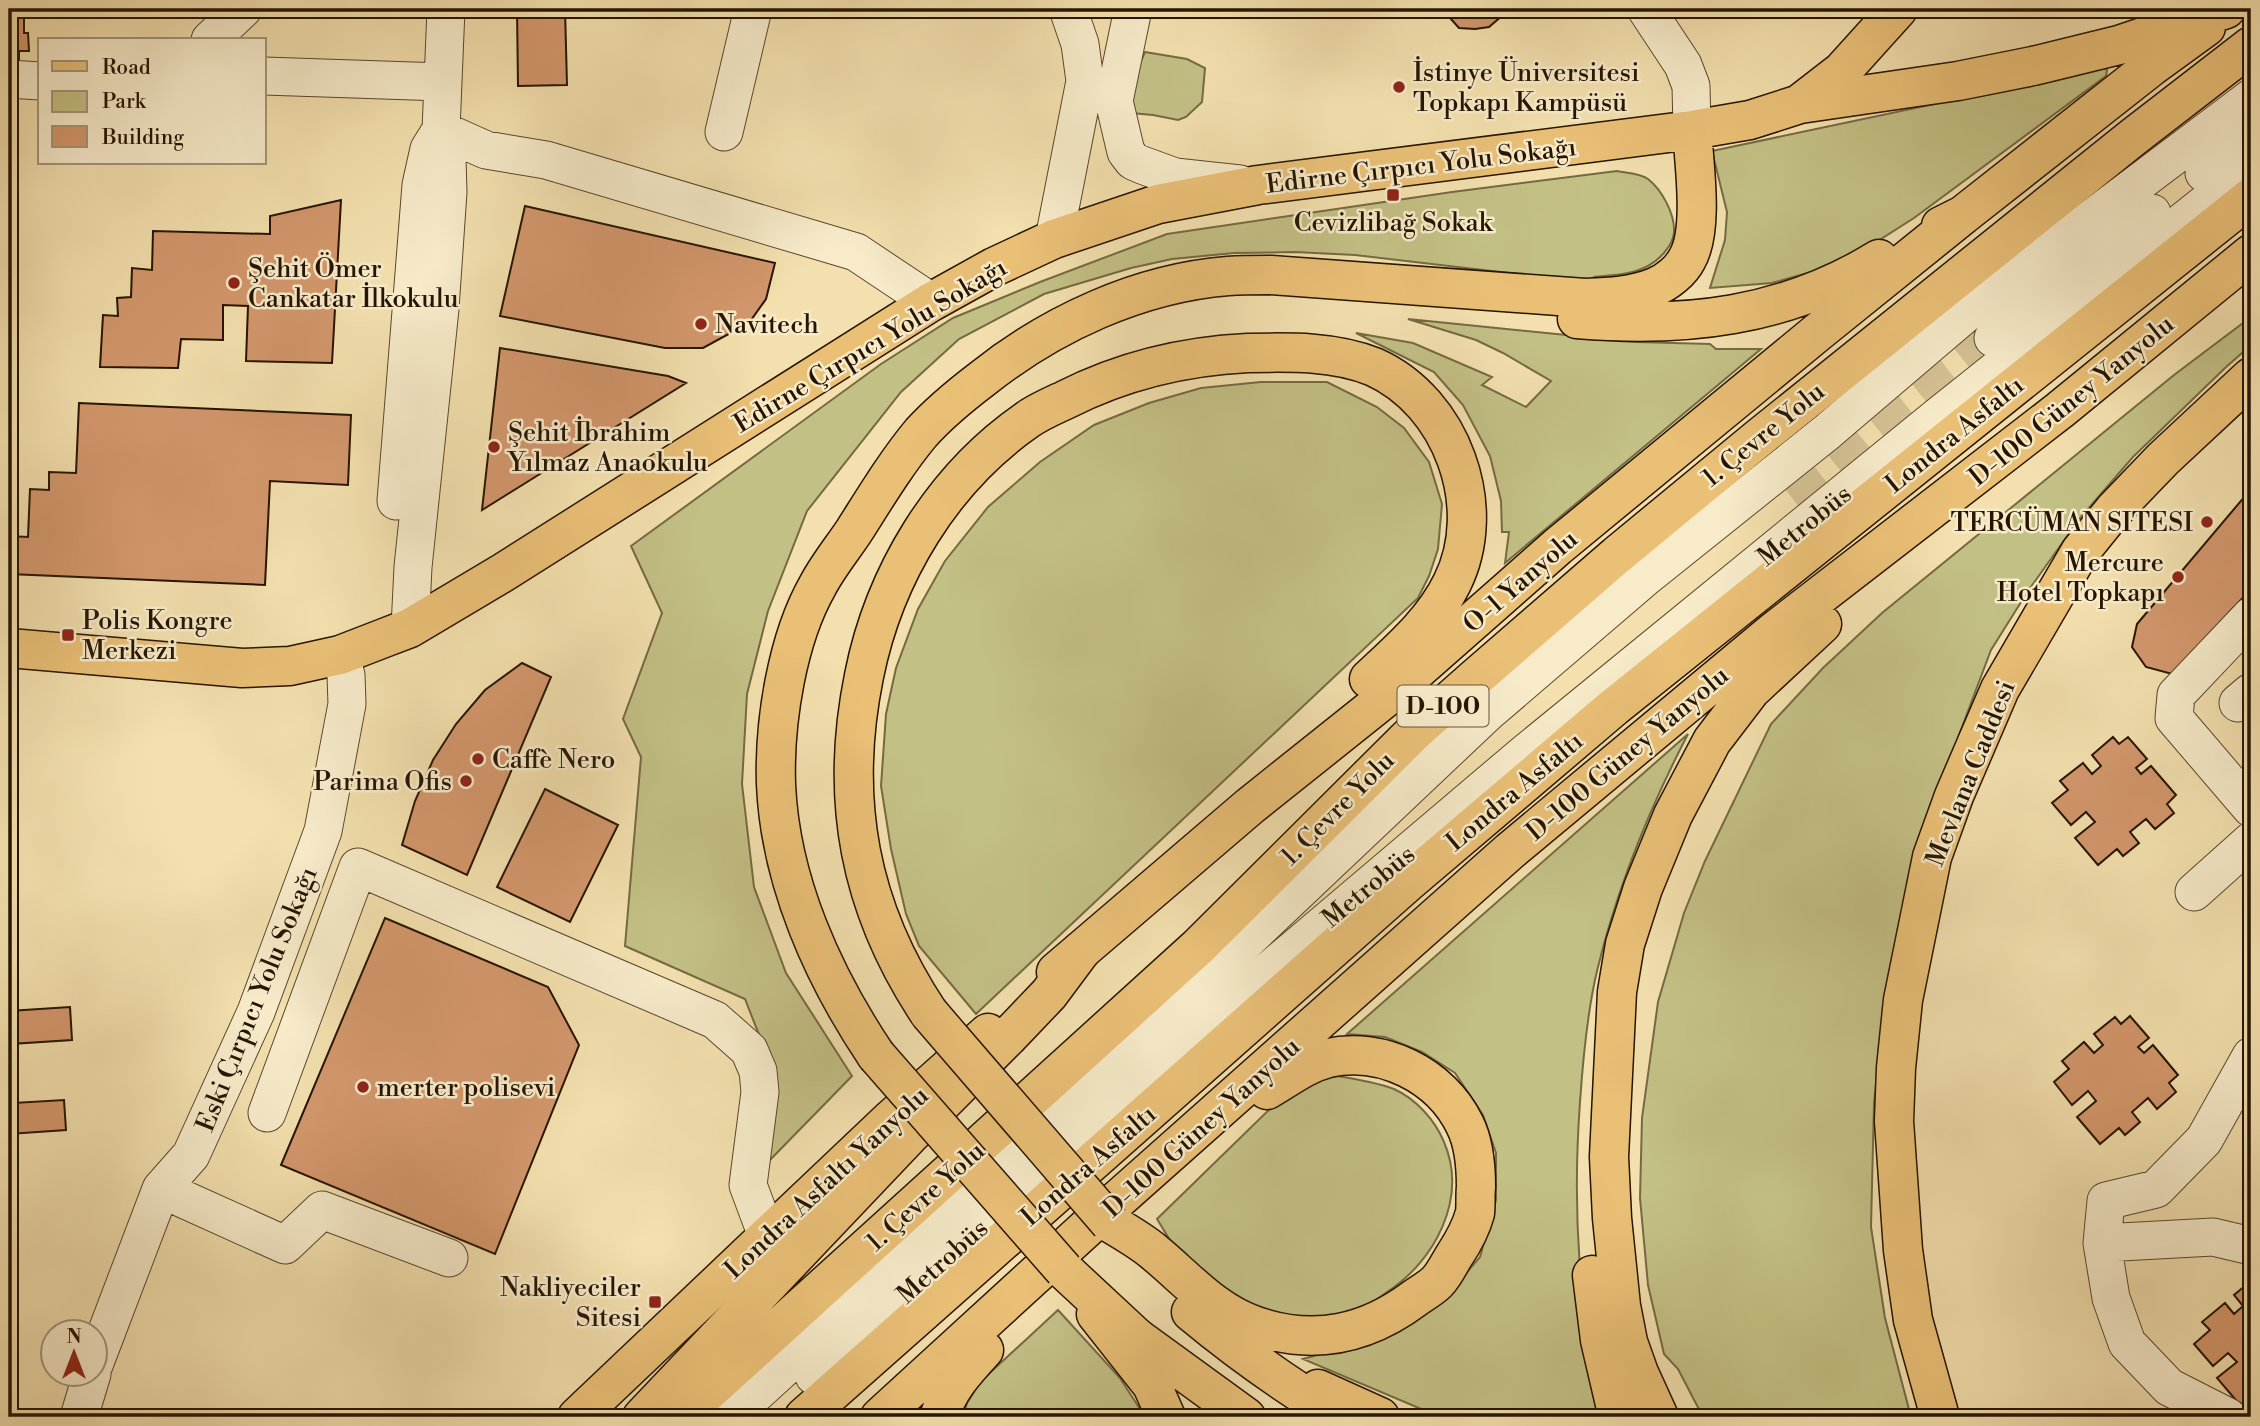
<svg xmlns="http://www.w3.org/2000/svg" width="2260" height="1426" viewBox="0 0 2260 1426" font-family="'Libre Bodoni',serif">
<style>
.green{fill:#c3c085;stroke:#746a42;stroke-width:2}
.building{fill:#d3976c;stroke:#261400;stroke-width:2}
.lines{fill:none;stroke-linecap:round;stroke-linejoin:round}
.minor-tunnel{stroke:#d4c194;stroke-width:37;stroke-dasharray:37 18;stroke-linecap:butt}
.minor-casing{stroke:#59472c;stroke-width:39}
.major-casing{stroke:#261400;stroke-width:41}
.highway-casing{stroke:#261400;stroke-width:41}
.minor{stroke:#f7ebca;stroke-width:37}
.major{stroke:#eac077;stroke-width:38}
.highway{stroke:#eac077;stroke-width:38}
.major-bridge-casing{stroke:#261400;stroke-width:41;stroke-linecap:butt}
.major-bridge{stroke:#eac077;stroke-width:38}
.poi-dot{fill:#8f2418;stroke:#f7ebca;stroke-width:2.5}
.labels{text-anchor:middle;stroke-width:5;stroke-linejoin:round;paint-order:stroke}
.shield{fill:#f7ebca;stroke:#65543d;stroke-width:2}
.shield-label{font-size:24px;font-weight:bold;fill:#261400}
.poi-label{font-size:26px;fill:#261400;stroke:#f7ebca;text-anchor:start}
.street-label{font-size:26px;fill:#261400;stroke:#f7ebca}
</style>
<rect width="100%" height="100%" fill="#f3e0ae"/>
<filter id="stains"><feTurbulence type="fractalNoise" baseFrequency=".00286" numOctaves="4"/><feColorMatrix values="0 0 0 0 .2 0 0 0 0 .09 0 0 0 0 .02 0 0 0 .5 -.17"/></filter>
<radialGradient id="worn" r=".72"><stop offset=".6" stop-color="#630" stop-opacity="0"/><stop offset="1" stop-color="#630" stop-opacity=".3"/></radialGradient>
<path class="green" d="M 1145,52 L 1187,59 L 1205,68 L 1202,102 L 1186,117 L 1178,120 L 1153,115 L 1131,113 L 1137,70 Z
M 2105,68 L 2107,70 L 2106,76 L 1914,218 L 1873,244 L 1811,272 L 1772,283 L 1710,288 L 1725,240 L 1727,212 L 1712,151 Z
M 1617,171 C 1626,173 1641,173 1648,179 C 1662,190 1675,214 1674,232 C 1673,246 1659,260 1648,266 C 1631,275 1613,275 1594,277 L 1593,283 L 1355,255 L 1295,252 L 1234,253 L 1172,259 L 1131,268 L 1044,294 L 959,339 L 901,392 L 807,511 L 768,611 L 747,694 L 742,784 L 754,887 L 786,973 L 852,1076 L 767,1163 L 774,1073 L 745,999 L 625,946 L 641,757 L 623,719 L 662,613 L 631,546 L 881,364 L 953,318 L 1040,282 L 1167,234 L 1452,192 Z
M 2251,317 L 2251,345 L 2225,368 L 2133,457 L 2080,518 L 2028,591 L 1991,650 L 1959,735 L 1885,999 L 1874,1103 L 1871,1227 L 1885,1318 L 1911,1417 L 1703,1417 L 1678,1369 L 1664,1354 L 1648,1285 L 1640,1198 L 1642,1118 L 1658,1002 L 1684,913 L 1705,861 L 1771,724 L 1823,668 L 1882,613 L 2174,375 Z
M 1408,319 L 1636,342 L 1710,344 L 1716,349 L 1761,349 L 1505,563 L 1509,532 L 1502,532 L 1501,501 L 1490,456 L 1463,405 L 1434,372 L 1356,333 L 1413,343 L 1492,377 L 1482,385 L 1526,407 L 1551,381 L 1503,353 L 1476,340 Z
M 1261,382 L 1327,382 L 1377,407 L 1404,428 L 1429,462 L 1442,504 L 1438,549 L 1429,576 L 1418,598 L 976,1014 L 919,946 L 906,914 L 891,849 L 881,786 L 886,714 L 896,668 L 918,609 L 945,561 L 988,507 L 1040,462 L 1094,425 L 1149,403 L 1201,388 Z
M 1688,734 C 1649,809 1617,888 1597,971 C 1587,1013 1583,1058 1580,1102 C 1572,1212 1579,1309 1603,1417 L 1440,1417 L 1303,1359 L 1374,1339 L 1444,1299 L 1480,1257 L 1496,1200 L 1496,1153 L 1483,1115 L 1455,1073 L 1422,1052 L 1385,1037 L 1347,1034 Z
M 1337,1076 C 1356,1079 1375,1082 1394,1089 C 1416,1099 1435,1120 1444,1142 C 1468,1198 1435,1261 1387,1292 C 1380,1297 1372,1303 1365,1307 C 1335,1318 1285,1322 1254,1312 C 1245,1309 1204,1283 1196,1275 C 1183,1265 1166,1233 1157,1219 L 1278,1101 L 1301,1086 Z
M 1058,1310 L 1120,1378 L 1145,1417 L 963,1417 L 967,1403 L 980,1382 Z"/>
<path class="building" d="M 9,9 L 30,9 L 30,14 L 24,14 L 24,33 L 28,33 L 29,51 L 19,51 L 19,61 L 9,62 Z
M 517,9 L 565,9 L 567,85 L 518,86 Z
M 1442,9 L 1510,9 L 1489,27 L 1475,29 L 1459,28 Z
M 1991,9 L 2046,9 L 2046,15 Z
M 341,200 L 332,363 L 246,361 L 248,306 L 223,305 L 223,340 L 181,339 L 178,368 L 100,367 L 103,315 L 118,316 L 117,298 L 131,297 L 132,268 L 152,270 L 153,231 L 270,234 L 270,216 Z
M 525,206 L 775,263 L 766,299 L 749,323 L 703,348 L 665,348 L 500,316 Z
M 500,348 L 668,376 L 686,383 L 482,510 Z
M 79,403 L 351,415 L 348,485 L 270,481 L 265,585 L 9,574 L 9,536 L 28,537 L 30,489 L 49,490 L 49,472 L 76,473 Z
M 2251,489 L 2251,589 L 2172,674 L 2146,667 L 2132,647 L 2137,624 Z
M 522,663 L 551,677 L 467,875 L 402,845 L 415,801 L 433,760 L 456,724 L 485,690 Z
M 2113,737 L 2119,744 L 2128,737 L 2147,759 L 2136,768 L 2141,774 L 2151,766 L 2176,795 L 2167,804 L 2174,813 L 2155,829 L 2146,819 L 2130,832 L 2139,843 L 2123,856 L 2117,849 L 2098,865 L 2075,838 L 2095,822 L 2086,812 L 2071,825 L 2052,803 L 2068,790 L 2060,781 L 2083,763 L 2092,774 L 2101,766 L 2092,755 Z
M 545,789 L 618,825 L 570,922 L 497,887 Z
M 385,918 L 548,987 L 579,1045 L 495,1254 L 281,1165 Z
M 70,1007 L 72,1040 L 11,1044 L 14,1103 L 64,1100 L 66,1130 L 9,1134 L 9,1011 Z
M 2130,1016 L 2149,1038 L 2138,1047 L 2144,1053 L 2153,1045 L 2178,1075 L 2169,1083 L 2176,1092 L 2157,1109 L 2148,1098 L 2132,1112 L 2140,1122 L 2125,1135 L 2119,1128 L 2100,1144 L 2077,1117 L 2096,1101 L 2088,1091 L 2072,1105 L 2054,1082 L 2069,1069 L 2062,1061 L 2084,1042 L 2094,1053 L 2103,1045 L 2094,1034 L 2115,1017 L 2121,1024 Z
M 9,1205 L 16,1312 L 9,1313 Z
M 2251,1281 L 2251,1396 L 2240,1405 L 2217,1378 L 2237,1362 L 2228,1353 L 2213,1366 L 2194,1344 L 2210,1330 L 2202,1322 L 2225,1303 L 2234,1314 L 2243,1306 L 2234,1295 Z"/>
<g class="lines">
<path class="minor-tunnel" d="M 1792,498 L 1993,338"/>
<g class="minor-casing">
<path id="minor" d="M 1133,9 L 1114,101 L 1126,152 L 1133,161 L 1142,165 L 1175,177 L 1240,184
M 1646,9 L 1683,65 L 1691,86 L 1692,130
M 210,40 L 243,9
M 264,76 L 443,82
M 9,79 L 40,81
M 441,130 L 486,150 L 546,160 L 856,252 L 931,302
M 724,132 L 753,9
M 2204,173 L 2251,136
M 1054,239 L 1085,81 L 1080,44 L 1068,9
M 1993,338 L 2152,213
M 396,501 L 421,185 L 429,149 L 439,133
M 2251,616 L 2176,695 L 2174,718 L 2251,808
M 410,628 L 413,567 L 440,309 L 448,192 L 447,159 L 441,130 L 446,9
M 2238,703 L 2251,692
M 2194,892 L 2251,841
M 2251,1056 L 2204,1140 L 2156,1189 L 2106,1201 L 2102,1243 L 2213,1237 L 2251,1246
M 267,1113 L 358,867 L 715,1020 L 749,1050 L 758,1071 L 760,1092 L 748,1185 L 767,1236
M 161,1189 L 285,1245 L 322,1210 L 449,1258
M 2102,1243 L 2111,1298 L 2127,1343 L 2169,1387 L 2228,1417
M 94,1365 L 161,1189 L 191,1155 L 256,1012 L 323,831 L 347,704 L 346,675 L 340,655
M 814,1376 L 1200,1029 L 1524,754 L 1937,417 L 2251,167
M 79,1417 L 92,1374
M 730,1417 L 942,1224 L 1093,1092 L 1207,978 L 1486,714 L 1647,576 L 1827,432 L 1970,310 L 2251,98"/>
</g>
<g class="major-casing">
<path id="major" d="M 1802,102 L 1842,71 L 1898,9
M 1941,226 L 1963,215 L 2151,67 L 2206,27
M 1577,319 C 1685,328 1785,317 1879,259
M 9,648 L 242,668 L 290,666 L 340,655 L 384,638 L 410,628 L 504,572 L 931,302 L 994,267 L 1054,239 L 1158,204 L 1258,185 L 1692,130 L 1750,120 L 1800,104 L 1958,81 L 2033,66 L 2119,45 L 2226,9
M 1056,972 L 1250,806 L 1389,695 L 1557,547 L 1818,332 L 1963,215
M 929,1013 C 859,908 839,799 864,676 C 884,575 942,479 1027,420 C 1038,412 1052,406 1065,400 C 1122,371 1184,356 1248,353 C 1290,352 1335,351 1374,367 C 1452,402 1490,507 1452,583 C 1433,622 1400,650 1369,679
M 876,1055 C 823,976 780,881 776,784 C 774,722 787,639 818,585 C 828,566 842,549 854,531 C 875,498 896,463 921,433 C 939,413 961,395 982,379 C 1051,324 1139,283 1228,276 C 1242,275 1257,275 1271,275 L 1585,298 C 1609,297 1633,296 1655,287 C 1667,282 1681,271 1687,259 C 1704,230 1694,164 1692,130
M 1110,1223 C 1125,1232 1141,1241 1154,1252 C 1187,1279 1214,1312 1256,1326 C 1315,1346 1367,1334 1415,1298 C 1422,1293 1431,1288 1437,1282 C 1444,1275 1449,1264 1454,1256 C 1462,1244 1471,1228 1475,1213 C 1476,1205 1475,1195 1476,1187 C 1476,1167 1474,1143 1465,1125 C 1441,1075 1382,1046 1328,1058 C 1305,1064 1288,1078 1267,1090
M 1592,1275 L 1600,1340 L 1618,1417
M 1191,1312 C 1238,1351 1287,1386 1339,1417
M 1096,1314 L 1152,1385 L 1166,1417
M 1136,1337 L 1246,1417
M 1318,1389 L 1380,1417
M 577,1417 L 890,1120 L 988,1033
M 880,1417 L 1115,1202 L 1510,851 L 1773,632 L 2060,410 L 2251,254
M 939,1417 C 949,1388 963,1373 984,1350
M 1659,1417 L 1639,1373 L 1628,1342 L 1621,1306 L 1612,1218 L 1609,1157 L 1617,992 L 1625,944 L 1643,888 L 1673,815 L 1712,741 L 1751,690 L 1822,624
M 1940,1417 L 1913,1320 L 1903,1250 L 1894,1121 L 1896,1068 L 1903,1000 L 1932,857 L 1954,796 L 2000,689 L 2080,552 L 2114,510 L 2163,459 L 2251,377"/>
</g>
<g class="highway-casing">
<path id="highway" d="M 1064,1270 L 1136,1337
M 642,1417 L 911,1134 L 1008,1037 L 1049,994 L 1081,951
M 680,1417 L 1198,947 L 1414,732 L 1474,679 L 1617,555 L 1760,437 L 2132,138 L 2251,46
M 804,1417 L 1407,883 L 1614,707 L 2251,197"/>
</g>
<use href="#minor" class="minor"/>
<use href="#major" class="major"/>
<use href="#highway" class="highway"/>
<g class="major-bridge-casing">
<path id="major-bridge" d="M 929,1013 L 1110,1223
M 876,1055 L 1064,1270"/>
</g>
<use href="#major-bridge" class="major-bridge"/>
</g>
<g class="poi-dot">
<circle cx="1399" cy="87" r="7"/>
<rect x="1386" y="188" width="14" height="14" rx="3.5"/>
<circle cx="234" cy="283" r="7"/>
<circle cx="701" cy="324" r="7"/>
<circle cx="494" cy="447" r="7"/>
<circle cx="2207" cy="522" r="7"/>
<circle cx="2178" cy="577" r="7"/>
<rect x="61" y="628" width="14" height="14" rx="3.5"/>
<circle cx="478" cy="759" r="7"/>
<circle cx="466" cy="781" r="7"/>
<circle cx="363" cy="1087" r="7"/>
<rect x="648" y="1295" width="14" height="14" rx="3.5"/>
</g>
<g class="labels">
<rect class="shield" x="1397.5" y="685.5" width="91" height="41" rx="5"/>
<g class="shield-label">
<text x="1443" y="714">D-100</text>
</g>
<g class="poi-label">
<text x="1413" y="81">İstinye Üniversitesi<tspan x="1413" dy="30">Topkapı Kampüsü</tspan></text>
<text x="1393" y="231" text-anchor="middle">Cevizlibağ Sokak</text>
<text x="248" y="277">Şehit Ömer<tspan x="248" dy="30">Cankatar İlkokulu</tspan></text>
<text x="715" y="333">Navitech</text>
<text x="508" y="441">Şehit İbrahim<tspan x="508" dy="30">Yılmaz Anaokulu</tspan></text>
<text x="2193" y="531" text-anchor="end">TERCÜMAN SITESI</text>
<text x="2164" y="571" text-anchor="end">Mercure<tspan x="2164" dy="30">Hotel Topkapı</tspan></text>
<text x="82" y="629">Polis Kongre<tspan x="82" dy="30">Merkezi</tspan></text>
<text x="492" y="768">Caffè Nero</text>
<text x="452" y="790" text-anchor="end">Parima Ofis</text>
<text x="377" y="1096">merter polisevi</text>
<text x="641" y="1296" text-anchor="end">Nakliyeciler<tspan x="641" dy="30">Sitesi</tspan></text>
</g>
<g class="street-label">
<text transform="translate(1421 165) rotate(-7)" y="9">Edirne Çırpıcı Yolu Sokağı</text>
<text transform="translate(870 345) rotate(-31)" y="9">Edirne Çırpıcı Yolu Sokağı</text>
<text transform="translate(2071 400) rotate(-39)" y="9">D-100 Güney Yanyolu</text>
<text transform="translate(1763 434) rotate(-39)" y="9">1. Çevre Yolu</text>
<text transform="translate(1954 434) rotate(-39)" y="9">Londra Asfaltı</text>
<text transform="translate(1804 525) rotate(-39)" y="9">Metrobüs</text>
<text transform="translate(1520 581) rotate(-41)" y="9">O-1 Yanyolu</text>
<text transform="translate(1627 753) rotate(-40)" y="9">D-100 Güney Yanyolu</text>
<text transform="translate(1970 773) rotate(-68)" y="9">Mevlana Caddesi</text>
<text transform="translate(1514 791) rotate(-40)" y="9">Londra Asfaltı</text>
<text transform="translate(1337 808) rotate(-45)" y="9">1. Çevre Yolu</text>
<text transform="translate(1368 886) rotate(-40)" y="9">Metrobüs</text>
<text transform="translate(256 999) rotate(-68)" y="9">Eski Çırpıcı Yolu Sokağı</text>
<text transform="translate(1201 1127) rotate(-42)" y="9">D-100 Güney Yanyolu</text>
<text transform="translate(1088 1165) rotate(-41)" y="9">Londra Asfaltı</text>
<text transform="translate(826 1182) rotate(-43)" y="9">Londra Asfaltı Yanyolu</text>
<text transform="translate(925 1196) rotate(-42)" y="9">1. Çevre Yolu</text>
<text transform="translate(942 1261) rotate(-42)" y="9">Metrobüs</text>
</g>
</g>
<rect width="2260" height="1426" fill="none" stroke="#f3e0ae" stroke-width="35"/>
<rect x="10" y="10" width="2239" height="1405" fill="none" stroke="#261400" stroke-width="3.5"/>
<rect x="18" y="18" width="2225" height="1391" fill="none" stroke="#261400" stroke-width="2"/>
<rect x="38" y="38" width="228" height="126" fill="#f7ebca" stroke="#a39579" stroke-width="2"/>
<rect x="52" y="61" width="35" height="10" fill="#eac077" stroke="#a39579" stroke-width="2"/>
<text x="102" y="74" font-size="21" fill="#261400">Road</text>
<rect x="52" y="91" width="35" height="21" fill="#c3c085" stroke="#a39579" stroke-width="2"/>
<text x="102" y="108" font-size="21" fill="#261400">Park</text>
<rect x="52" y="126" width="35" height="21" fill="#d3976c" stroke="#a39579" stroke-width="2"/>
<text x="102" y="144" font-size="21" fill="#261400">Building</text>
<g transform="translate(74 1353)"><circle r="33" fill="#f7ebca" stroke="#a39579" stroke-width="2"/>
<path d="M0-5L12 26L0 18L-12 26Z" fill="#8f2418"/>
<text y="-10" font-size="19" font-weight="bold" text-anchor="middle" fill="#261400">N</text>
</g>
<rect width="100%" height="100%" filter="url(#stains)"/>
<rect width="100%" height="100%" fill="url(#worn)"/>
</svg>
